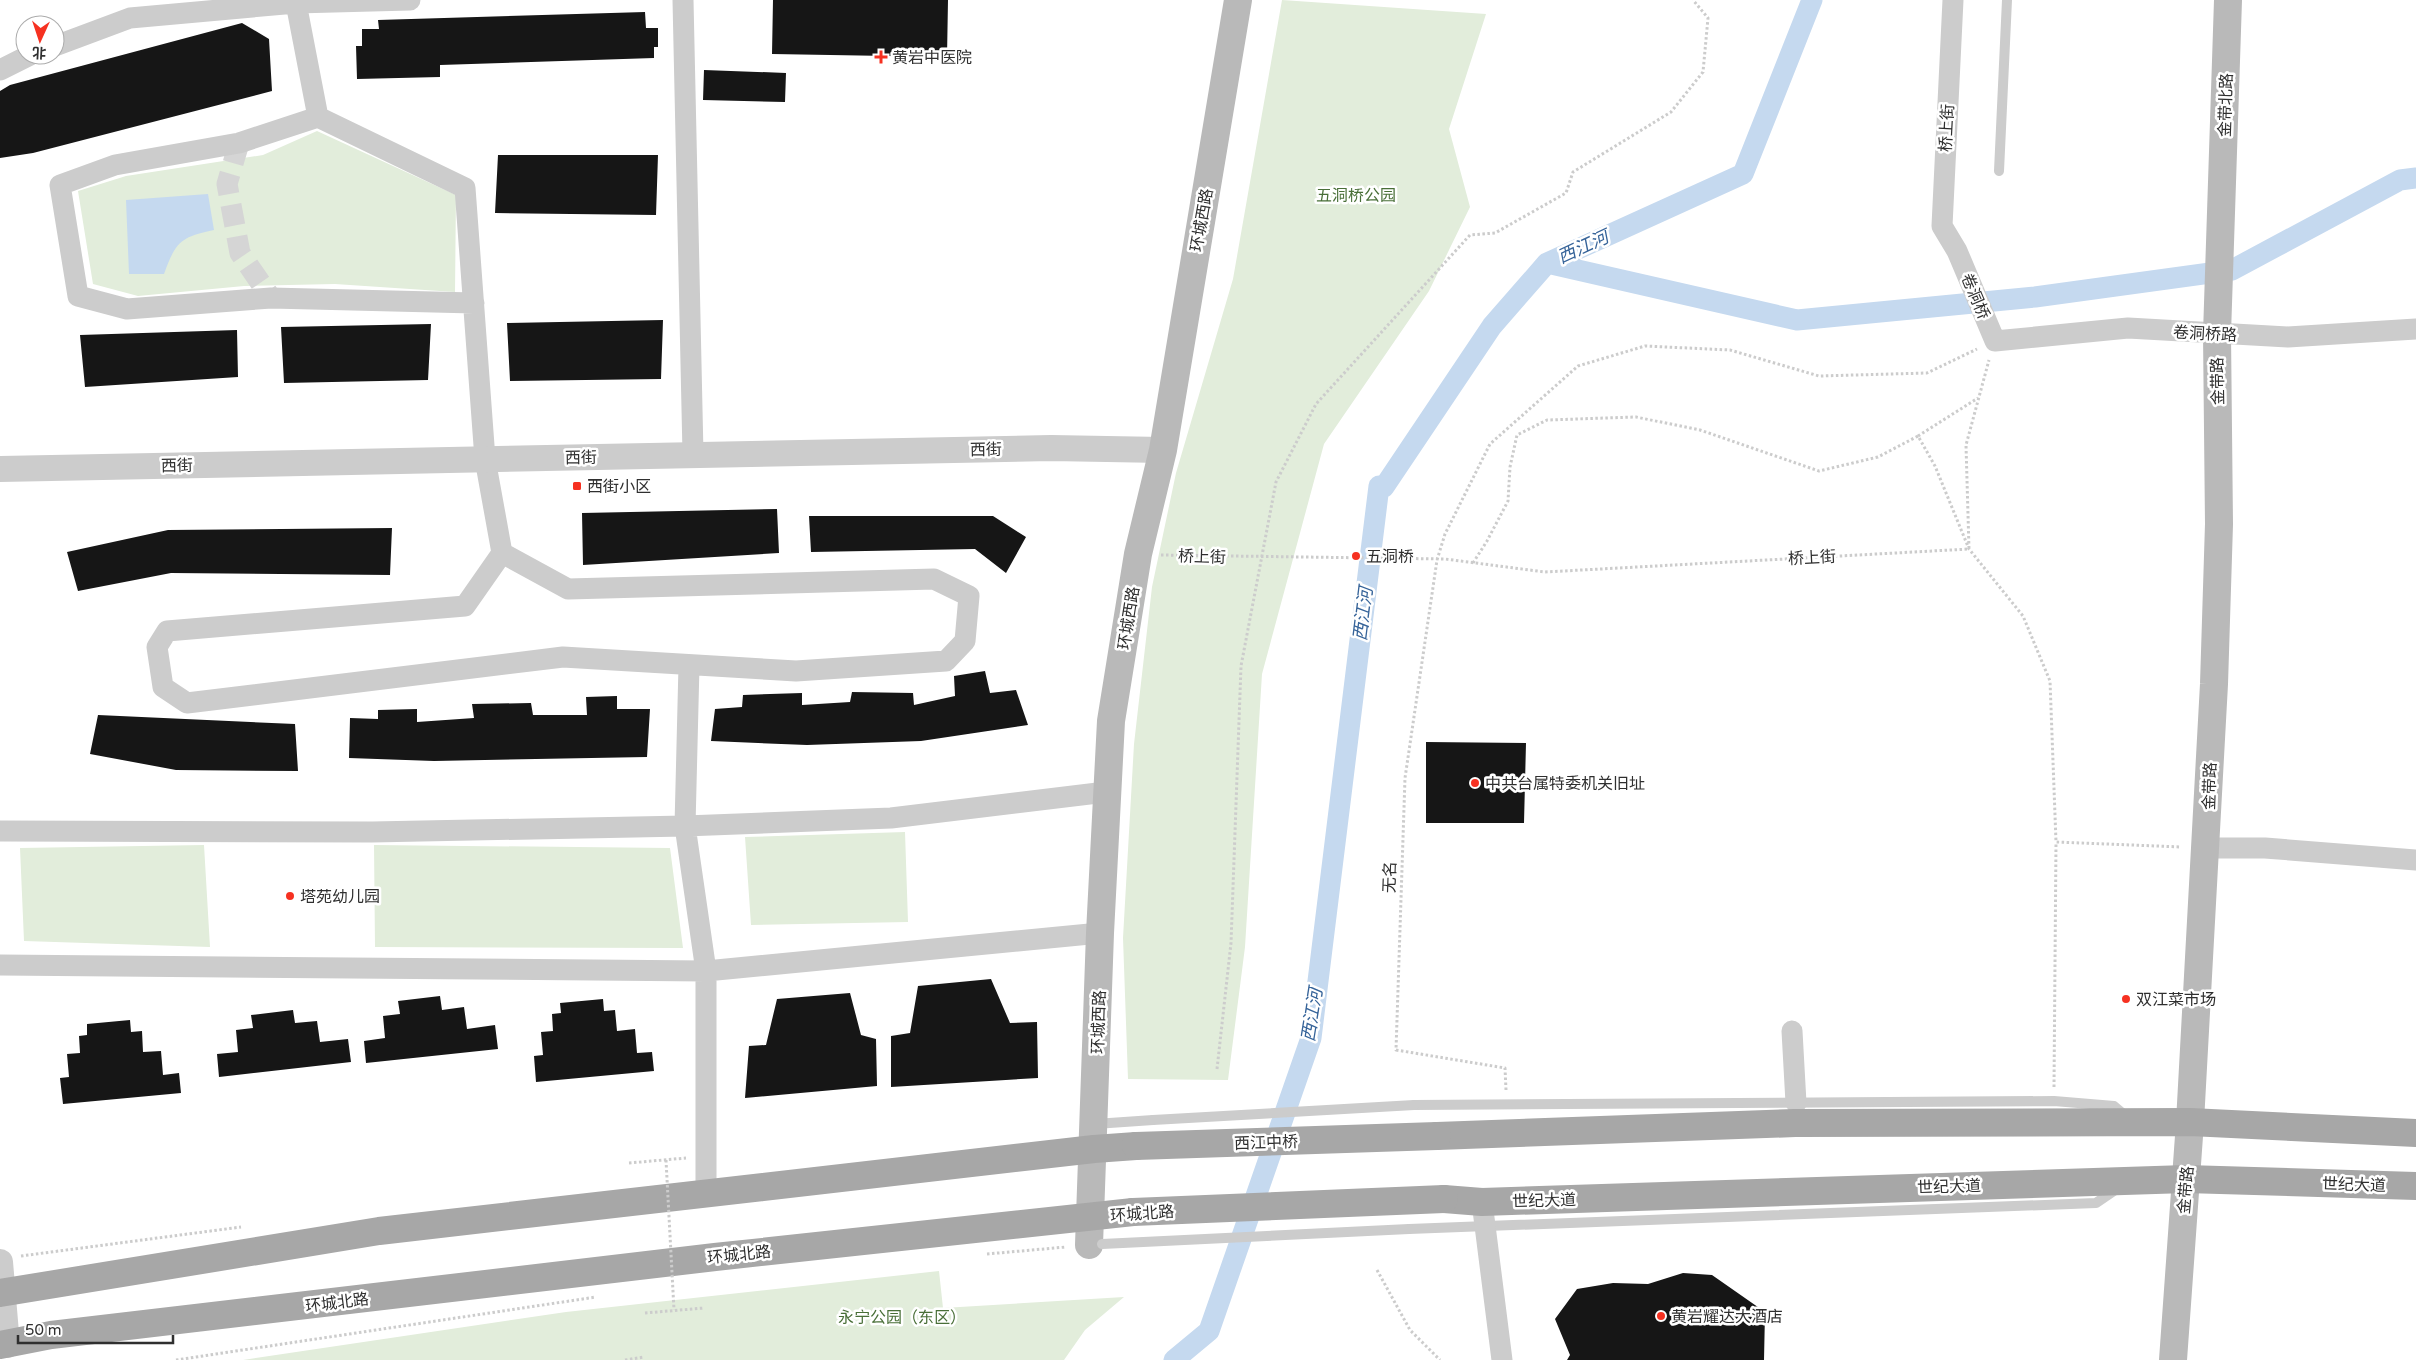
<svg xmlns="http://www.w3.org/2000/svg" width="2416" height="1360" viewBox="0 0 2416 1360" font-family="'Varela Round','Noto Sans SC',sans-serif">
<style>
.green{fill:#e2eddb}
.water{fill:#c5d9ef}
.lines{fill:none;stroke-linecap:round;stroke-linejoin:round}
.canal{stroke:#c5d9ef;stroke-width:21}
.building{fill:#161616}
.minor-tunnel{stroke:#d5d5d5;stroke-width:21;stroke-dasharray:21 11;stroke-linecap:butt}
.path{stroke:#ccc;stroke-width:3;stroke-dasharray:2.5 2.5;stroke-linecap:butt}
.service{stroke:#ccc;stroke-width:10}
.minor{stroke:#ccc;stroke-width:21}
.tertiary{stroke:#ccc;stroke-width:26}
.secondary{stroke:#b9b9b9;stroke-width:28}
.primary{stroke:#a7a7a7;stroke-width:28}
.path-bridge{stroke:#ccc;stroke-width:3;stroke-dasharray:2.5 2.5;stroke-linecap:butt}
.service-bridge{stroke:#ccc;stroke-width:10}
.primary-bridge{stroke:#a7a7a7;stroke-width:28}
.poi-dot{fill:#f63121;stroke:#fff;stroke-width:2}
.labels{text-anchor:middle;stroke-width:5;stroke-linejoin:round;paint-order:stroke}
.poi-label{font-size:16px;fill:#2f2f2f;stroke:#fff;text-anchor:start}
.street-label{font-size:16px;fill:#2f2f2f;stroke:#fff}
.park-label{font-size:16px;fill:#496f38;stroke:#fff}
.water-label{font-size:18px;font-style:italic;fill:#356399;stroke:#fff}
</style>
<rect width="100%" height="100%" fill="#fff"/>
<path class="green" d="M 1282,0 L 1486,14 L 1449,129 L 1470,207 L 1429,291 L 1324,444 L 1262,674 L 1245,947 L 1228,1080 L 1128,1079 L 1123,938 L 1134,744 L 1152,587 L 1176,473 L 1233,279 Z
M 317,131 L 456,195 L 455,292 L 335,284 L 244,286 L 138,296 L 93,284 L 78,191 L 126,176 L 263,155 Z
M 905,832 L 908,922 L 751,925 L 745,837 Z
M 204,845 L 210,947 L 24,941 L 20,848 Z
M 374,845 L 670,848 L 683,948 L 375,947 Z
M 939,1271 L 943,1308 L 1124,1297 L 1085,1330 L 1064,1360 L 243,1360 L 566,1312 Z"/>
<path class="water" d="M 208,194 L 214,230 C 181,237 176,241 164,274 L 129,274 L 126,200 Z"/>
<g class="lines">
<path class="canal" d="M 1547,263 L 1797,320 L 2035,297 L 2232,270 L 2400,180 L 2416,178
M 1174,1360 L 1209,1331 L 1311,1038 L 1379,486 L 1384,487 L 1492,326 L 1547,263 L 1743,174 L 1812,0"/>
</g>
<path class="building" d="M 773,0 L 948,0 L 947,57 L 772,54 Z
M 645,12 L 646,28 L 658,28 L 658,47 L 654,47 L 654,58 L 440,65 L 440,77 L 357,79 L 356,46 L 362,46 L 362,29 L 379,29 L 378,20 Z
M 242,23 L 269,39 L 272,91 L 33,153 L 0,158 L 0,91 L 10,85 Z
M 704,70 L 786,73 L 785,102 L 703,100 Z
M 498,155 L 658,155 L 656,215 L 495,213 Z
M 663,320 L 661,379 L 510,381 L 507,323 Z
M 431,324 L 428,380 L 284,383 L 281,327 Z
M 237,330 L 238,377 L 85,387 L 80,335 Z
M 777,509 L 779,553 L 583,565 L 582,513 Z
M 809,516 L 993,516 L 1026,537 L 1006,573 L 975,549 L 811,552 Z
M 392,528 L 390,575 L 171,573 L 78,591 L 67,552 L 168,530 Z
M 985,671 L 990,693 L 1016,690 L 1028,725 L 921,741 L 807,745 L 711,741 L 715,709 L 742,707 L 743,695 L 802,693 L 802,705 L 850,702 L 852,692 L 913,693 L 914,705 L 955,696 L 954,676 Z
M 617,696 L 617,709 L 650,709 L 647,757 L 434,761 L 349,758 L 350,718 L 378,719 L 378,710 L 417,709 L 417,722 L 474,718 L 472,704 L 531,703 L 533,715 L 587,715 L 586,697 Z
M 98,715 L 295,724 L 298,771 L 176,770 L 90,754 Z
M 1426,742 L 1526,743 L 1524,823 L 1426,823 Z
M 991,979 L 1010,1023 L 1037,1022 L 1038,1078 L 891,1087 L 891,1036 L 910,1033 L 918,986 Z
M 850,993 L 861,1035 L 876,1039 L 877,1086 L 745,1098 L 749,1046 L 766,1045 L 777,999 Z
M 440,996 L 442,1010 L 464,1007 L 467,1029 L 495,1025 L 498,1049 L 366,1063 L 364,1041 L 385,1038 L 383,1016 L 400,1014 L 398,1001 Z
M 603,999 L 604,1011 L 615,1010 L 617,1031 L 635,1029 L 637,1053 L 652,1052 L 654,1071 L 536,1082 L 534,1056 L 543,1055 L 541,1032 L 553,1031 L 552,1014 L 561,1013 L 560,1003 Z
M 293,1010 L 295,1023 L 317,1021 L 320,1042 L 348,1039 L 351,1062 L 219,1077 L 217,1054 L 238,1052 L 236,1030 L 253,1028 L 251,1015 Z
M 130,1020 L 131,1032 L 142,1031 L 143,1052 L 161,1051 L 163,1075 L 179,1073 L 181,1093 L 63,1104 L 60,1078 L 69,1077 L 67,1054 L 80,1053 L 79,1036 L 87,1035 L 87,1024 Z
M 1683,1273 L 1712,1275 L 1765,1312 L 1764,1360 L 1567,1360 L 1570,1355 L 1555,1319 L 1577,1289 L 1613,1283 L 1648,1284 Z"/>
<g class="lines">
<path class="minor-tunnel" d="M 239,143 L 227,184 L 240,253 L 271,298"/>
<path class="path" d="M 1918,436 L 1978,398
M 1161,555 L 1445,559 L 1545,572 L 1969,549 L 1966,445 L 1989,360
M 1473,563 L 1487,541 L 1508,501 L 1510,467 L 1517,435 L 1547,420 L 1636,417 L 1700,430 L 1819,471 L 1878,457 L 1918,436 L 1935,466 L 1969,549 L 2023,616 L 2050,681 L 2056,842 L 2181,847
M 1217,1069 L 1231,943 L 1241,666 L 1276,482 L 1316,404 L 1470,235 L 1495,233 L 1566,193 L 1573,172 L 1671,112 L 1703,72 L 1708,18 L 1693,0
M 2054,1087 L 2056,842
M 1506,1090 L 1505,1068 L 1396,1050 L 1405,778 L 1437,560 L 1445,534 L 1490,444 L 1578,366 L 1645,346 L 1730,350 L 1819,376 L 1927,373 L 1977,349
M 629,1163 L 686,1158
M 987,1254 L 1066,1247
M 21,1256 L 241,1227
M 1377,1270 L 1410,1330 L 1440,1360
M 645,1313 L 704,1308
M 176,1360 L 596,1297
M 625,1360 L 644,1357"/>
<path class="service" d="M 1999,171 L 2007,0
M 1414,1105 L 2054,1101 L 2114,1106 L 2127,1117
M 1095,1124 L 1153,1120
M 1409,1229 L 2096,1203 L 2118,1188"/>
<path class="minor" d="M 683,0 L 693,454
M 1953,0 L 1942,226 L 1957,251 L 1995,341 L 2128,328 L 2288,337 L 2416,329
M 296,3 L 318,117
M 55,46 L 130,18 L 296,3 L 410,0
M 0,70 L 30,55
M 474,303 L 271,298 L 127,309 L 78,296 L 60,185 L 115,165 L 239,143 L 318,117 L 465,188 L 485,459 L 502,553 L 465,606 L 167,631 L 157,647 L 163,687 L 187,703 L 563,657 L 796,671 L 946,661 L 965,641 L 969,596 L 934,579 L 568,589 L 502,553
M 689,665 L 685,826 L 706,971 L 706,1192
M 0,831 L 372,832 L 685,826 L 891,818 L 1106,792
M 2207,848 L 2265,848 L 2416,860
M 0,965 L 706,971 L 1100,933
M 1792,1031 L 1796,1103
M 1482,1202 L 1502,1360"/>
<path class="tertiary" d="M 0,469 L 1051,448 L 1163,450
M 0,1262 L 7,1345"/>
<path class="secondary" d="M 1089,1245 L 1100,933 L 1111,721 L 1138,554 L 1163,450 L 1238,0
M 2173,1360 L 2190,1122 L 2214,684 L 2219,524 L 2217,334 L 2228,0"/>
<path class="primary" d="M 1437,1136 L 1795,1123 L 2190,1122 L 2416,1133
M 1444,1199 L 1482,1202 L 2186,1179 L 2416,1186
M 0,1293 L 379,1231 L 1094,1149 L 1136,1146
M 0,1345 L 51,1335 L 715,1257 L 1133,1212"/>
<path class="path-bridge" d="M 666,1160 L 674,1310"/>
<path class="service-bridge" d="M 1153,1120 L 1414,1105
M 1102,1244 L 1409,1229"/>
<path class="primary-bridge" d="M 1136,1146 L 1437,1136
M 1133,1212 L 1444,1199"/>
</g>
<g class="poi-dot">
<path d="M878.5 49.5h5v5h5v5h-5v5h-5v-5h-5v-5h5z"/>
<rect x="572" y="481" width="10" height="10" rx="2.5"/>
<circle cx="1356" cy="556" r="5"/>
<circle cx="1475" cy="783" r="5"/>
<circle cx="290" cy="896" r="5"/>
<circle cx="2126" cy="999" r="5"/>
<circle cx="1661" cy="1316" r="5"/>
</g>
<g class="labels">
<g class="poi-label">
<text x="892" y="63">黄岩中医院</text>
<text x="587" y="492">西街小区</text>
<text x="1366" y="562">五洞桥</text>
<text x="1485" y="789">中共台属特委机关旧址</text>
<text x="300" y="902">塔苑幼儿园</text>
<text x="2136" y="1005">双江菜市场</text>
<text x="1671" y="1322">黄岩耀达大酒店</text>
</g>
<g class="street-label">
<text transform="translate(2225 105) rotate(-88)" y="6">金带北路</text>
<text transform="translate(1946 128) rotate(-87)" y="6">桥上街</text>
<text transform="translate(1201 220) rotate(-80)" y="6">环城西路</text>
<text transform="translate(1976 296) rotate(67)" y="6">卷洞桥</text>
<text transform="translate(2205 333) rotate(3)" y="6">卷洞桥路</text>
<text transform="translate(2217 381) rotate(-91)" y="6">金带路</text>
<text transform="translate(986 449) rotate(-1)" y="6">西街</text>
<text transform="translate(581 457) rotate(-1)" y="6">西街</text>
<text transform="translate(177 465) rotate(-1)" y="6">西街</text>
<text transform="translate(1202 556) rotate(2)" y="6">桥上街</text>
<text transform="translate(1812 557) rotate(-3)" y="6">桥上街</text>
<text transform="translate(1128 618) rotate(-81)" y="6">环城西路</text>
<text transform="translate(2209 786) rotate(-88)" y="6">金带路</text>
<text transform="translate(1389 877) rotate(-88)" y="6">无名</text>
<text transform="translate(1098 1022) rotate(-88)" y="6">环城西路</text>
<text transform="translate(1266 1142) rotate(-2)" y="6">西江中桥</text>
<text transform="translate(2354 1184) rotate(2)" y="6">世纪大道</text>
<text transform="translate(1949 1186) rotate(-2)" y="6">世纪大道</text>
<text transform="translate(2185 1190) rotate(-85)" y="6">金带路</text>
<text transform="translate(1544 1200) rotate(-2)" y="6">世纪大道</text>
<text transform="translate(1142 1213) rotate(-4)" y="6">环城北路</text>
<text transform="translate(739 1254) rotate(-6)" y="6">环城北路</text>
<text transform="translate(337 1302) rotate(-7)" y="6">环城北路</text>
</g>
<g class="park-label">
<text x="1356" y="201">五洞桥公园</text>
<text x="902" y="1323">永宁公园（东区）</text>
</g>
<g class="water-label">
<text transform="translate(1583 247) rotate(-25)" y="6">西江河</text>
<text transform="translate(1363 614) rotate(-83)" y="6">西江河</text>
<text transform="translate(1312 1015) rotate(-81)" y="6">西江河</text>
</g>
</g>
<g transform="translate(40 40) rotate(183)"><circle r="24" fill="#ffffff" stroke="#acacac"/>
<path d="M0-4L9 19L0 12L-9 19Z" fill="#f63121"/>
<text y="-8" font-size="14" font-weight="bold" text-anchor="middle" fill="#2f2f2f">北</text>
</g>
<path d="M18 1335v8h155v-8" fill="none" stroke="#2f2f2f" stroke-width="2.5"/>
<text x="25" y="1335" font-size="15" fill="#2f2f2f" stroke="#ffffff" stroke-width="4" paint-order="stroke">50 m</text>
</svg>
